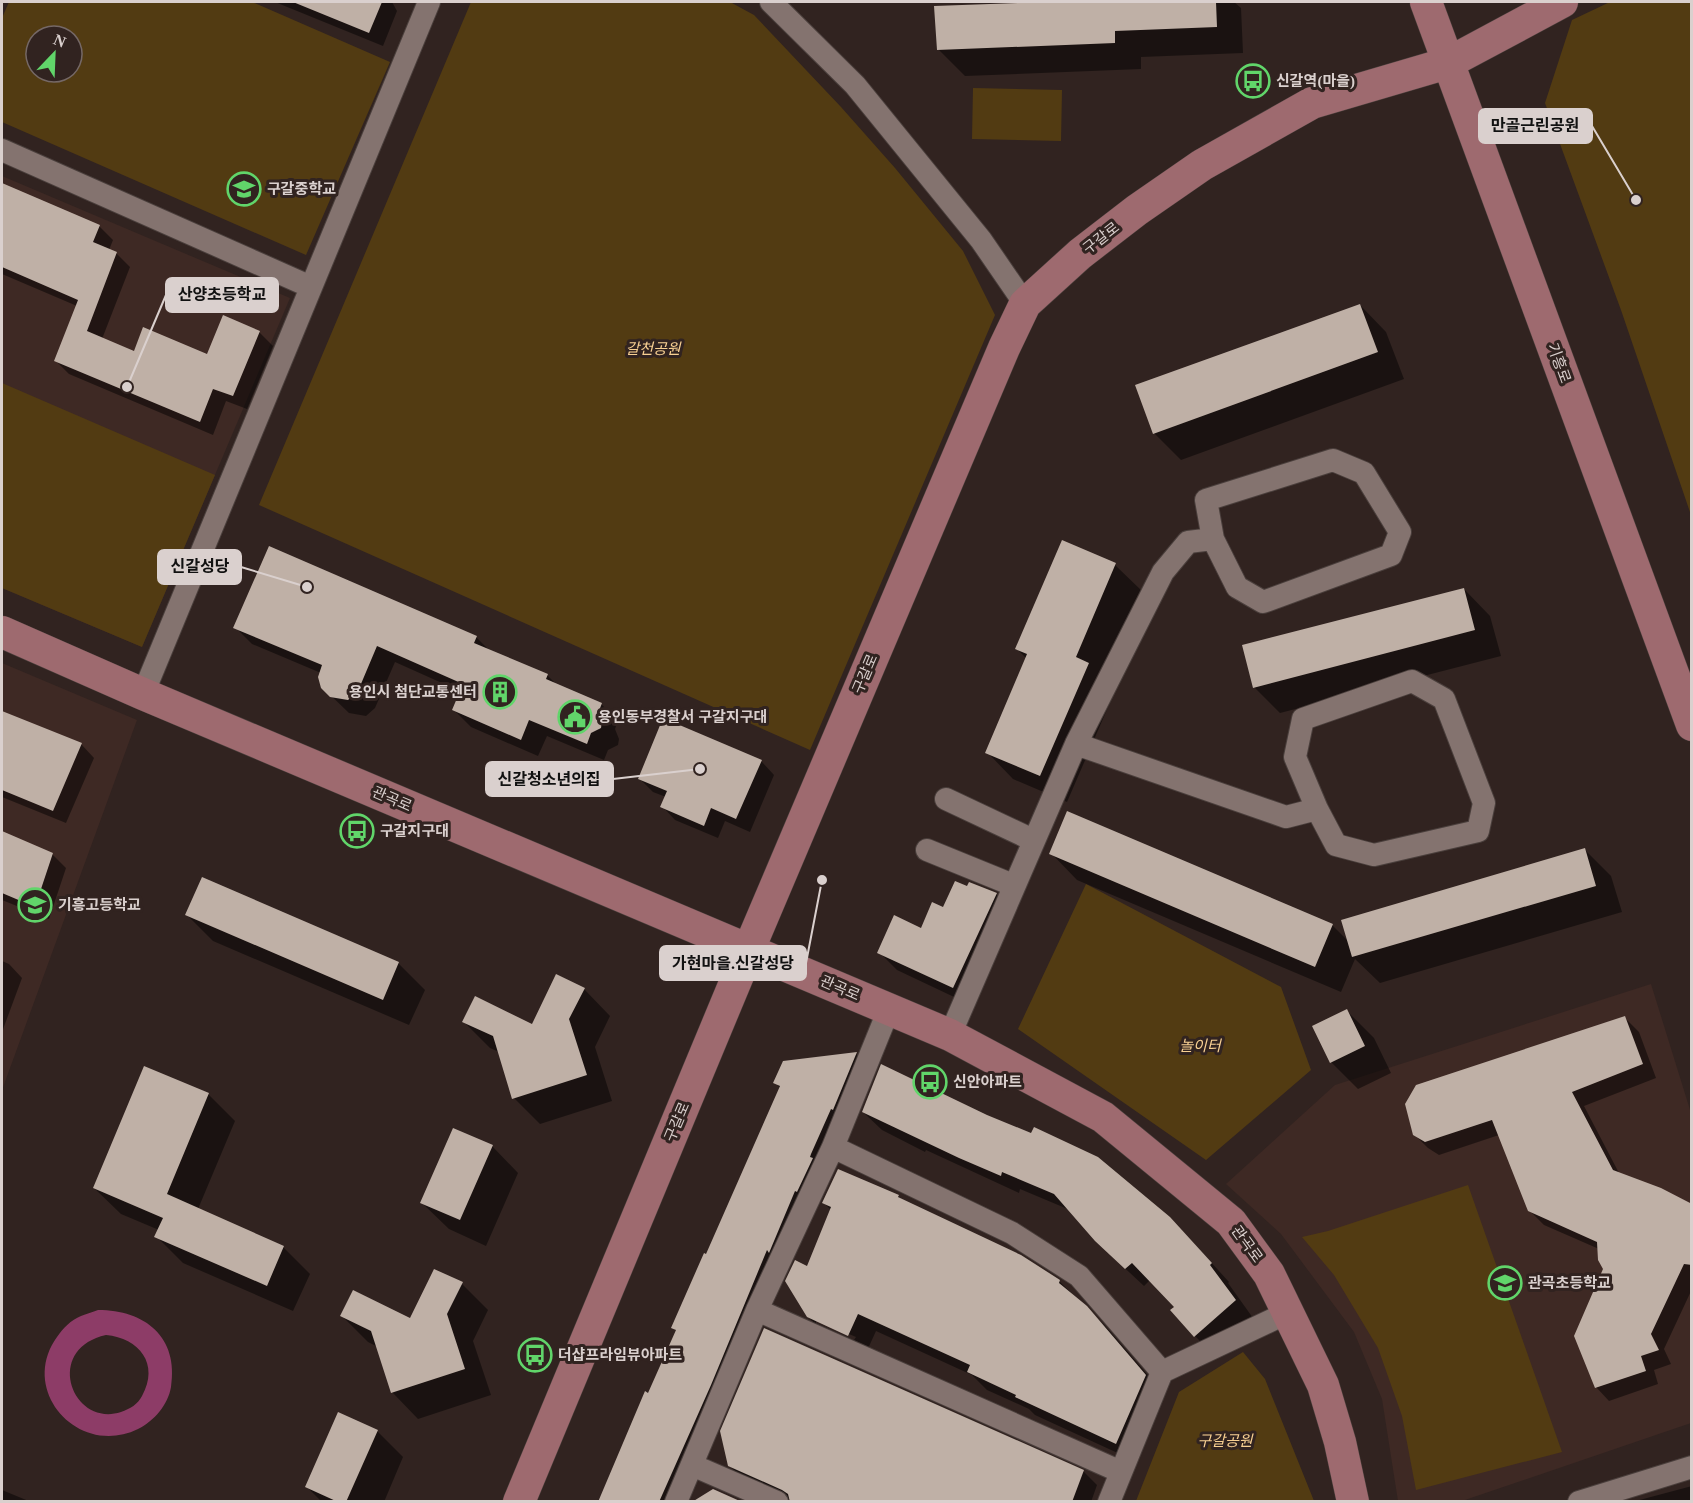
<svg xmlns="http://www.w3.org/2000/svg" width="1693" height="1503" viewBox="0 0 1693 1503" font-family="'Times New Roman','Noto Sans KR',serif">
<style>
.built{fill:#3e2924}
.green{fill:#523b12;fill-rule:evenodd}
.water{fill:#8d3c67;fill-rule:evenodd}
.shadow{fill:#0007;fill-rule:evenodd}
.building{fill:#bfb0a6}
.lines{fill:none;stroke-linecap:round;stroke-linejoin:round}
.street-casing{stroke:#4a3f3c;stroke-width:24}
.secondary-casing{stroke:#4a3f3c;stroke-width:33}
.street{stroke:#84736f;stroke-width:22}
.secondary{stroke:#9e6a6f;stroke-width:32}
.labels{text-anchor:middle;stroke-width:6;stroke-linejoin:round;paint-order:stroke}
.poi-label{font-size:15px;font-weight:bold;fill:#dad0ce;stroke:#312320;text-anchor:start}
.street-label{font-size:15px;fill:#dad0ce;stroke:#312320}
.park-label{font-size:15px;font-style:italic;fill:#f8d092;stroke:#312320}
.leader{fill:none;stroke:#dad0ce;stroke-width:2}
.callout-dot{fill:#dad0ce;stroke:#312320;stroke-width:2}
.callout{fill:#dad0ce;stroke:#dad0ce;stroke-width:2}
.callout-label{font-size:16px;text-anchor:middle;font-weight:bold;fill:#111}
</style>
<rect width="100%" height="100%" fill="#312320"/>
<path class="built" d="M 2,176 L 290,298 L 142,647 L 2,588 Z
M 2,663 L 137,720 L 2,1090 Z
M 1651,984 L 1691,1113 L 1691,1423 L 1462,1501 L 1398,1501 L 1382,1399 L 1354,1332 L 1281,1234 L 1226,1184 L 1335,1085 Z"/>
<path class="green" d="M 9,2 L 252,2 L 390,62 L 306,255 L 2,122 L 2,18 ZM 36,36 L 72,36 L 72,72 L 36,72 Z
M 471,2 L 730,2 L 754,15 L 841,107 L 895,168 L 963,251 L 995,315 L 810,750 L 259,505 Z
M 1610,2 L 1691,2 L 1691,515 L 1621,310 L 1545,103 L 1572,20 Z
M 973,88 L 1062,90 L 1061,141 L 972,139 Z
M 2,383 L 215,475 L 142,647 L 2,588 Z
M 1086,884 L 1281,987 L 1311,1070 L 1206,1160 L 1018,1029 Z
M 1468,1185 L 1562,1452 L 1416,1490 L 1402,1416 L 1378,1348 L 1334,1275 L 1302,1237 L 1328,1231 Z
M 1243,1352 L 1265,1379 L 1314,1501 L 1136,1501 L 1179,1392 Z"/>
<path class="water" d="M 98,1310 C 145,1310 179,1337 171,1387 C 168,1405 154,1421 138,1429 C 79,1458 18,1391 57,1337 C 63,1328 71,1320 81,1316 C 86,1314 93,1312 98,1310 ZM 106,1335 C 139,1338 160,1364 142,1396 C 138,1404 130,1409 121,1412 C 72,1428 43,1349 106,1335 Z"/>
<path class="shadow" d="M 275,2 L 392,2 L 397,11 L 383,46 Z
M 1079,2 L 1234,2 L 1241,8 L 1243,53 L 1141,57 L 1141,69 L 965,76 L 938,49 L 936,7 Z
M 2,185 L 99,226 L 113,240 L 109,250 L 116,253 L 130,267 L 102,339 L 135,353 L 208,356 L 259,332 L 273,346 L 247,409 L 226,401 L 213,435 L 69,374 L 56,361 L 77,306 L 2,274 Z
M 1360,305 L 1386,332 L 1404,379 L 1181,460 L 1154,433 Z
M 1062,542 L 1115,565 L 1142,591 L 1115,691 L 1067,802 L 1013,779 L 987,752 L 1027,659 L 1016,648 Z
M 1464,589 L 1490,616 L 1501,656 L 1280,713 L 1254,687 Z
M 235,627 L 476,637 L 490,651 L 548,676 L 557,685 L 601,704 L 618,721 L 615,729 L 619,739 L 618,745 L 608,750 L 604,760 L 547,736 L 538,756 L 471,727 L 454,710 L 462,692 L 395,662 L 375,708 L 366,716 L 349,713 L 322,687 L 321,673 L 252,644 Z
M 2,713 L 81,744 L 94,758 L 66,823 L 2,797 Z
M 761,761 L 774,775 L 750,832 L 725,821 L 718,838 L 675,820 L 662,806 L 666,797 L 653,792 L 639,778 Z
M 2,833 L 52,854 L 66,868 L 49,919 L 2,900 Z
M 1584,849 L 1611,876 L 1622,912 L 1380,983 L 1355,959 L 1341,992 L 1077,880 L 1051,853 L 1332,925 L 1349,942 Z
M 968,888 L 996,894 L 1014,912 L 971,1005 L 897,970 L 879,952 L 921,930 Z
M 187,915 L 398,963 L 425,990 L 409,1025 L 213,941 Z
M 2,961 L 9,964 L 22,978 L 2,1032 Z
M 584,989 L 610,1016 L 595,1047 L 612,1101 L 540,1124 L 514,1098 L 499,1052 L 490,1048 L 464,1022 L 533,1026 Z
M 1347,1011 L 1374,1038 L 1391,1073 L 1358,1089 L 1331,1062 L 1314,1027 Z
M 1625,1018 L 1639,1032 L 1656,1078 L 1584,1106 L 1620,1175 L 1692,1206 L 1692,1289 L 1664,1349 L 1671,1364 L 1654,1370 L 1658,1384 L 1609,1401 L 1596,1387 L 1605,1269 L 1599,1249 L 1544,1225 L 1530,1211 L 1499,1135 L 1439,1155 L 1428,1148 L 1414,1134 Z
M 856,1054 L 870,1067 L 678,1502 L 600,1502 L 677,1331 L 673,1327 L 707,1256 L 780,1088 L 775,1082 L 784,1062 Z
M 208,1094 L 235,1121 L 198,1209 L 283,1247 L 310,1274 L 293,1311 L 183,1263 L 156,1236 L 159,1230 L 121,1214 L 94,1188 Z
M 863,1112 L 1188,1237 L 1229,1282 L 1228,1283 L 1253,1318 L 1213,1354 L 1195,1336 L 1176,1307 L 1150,1280 L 1144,1286 L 1115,1259 L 1070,1210 L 1020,1189 L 1019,1193 L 926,1150 L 925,1152 L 882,1130 Z
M 492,1146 L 518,1173 L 486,1246 L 449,1229 L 422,1203 Z
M 898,1196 L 903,1201 L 1059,1281 L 1105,1326 L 1164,1394 L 1135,1461 L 1035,1415 L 1029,1409 L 987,1390 L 972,1375 L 876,1331 L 866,1353 L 827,1335 L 808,1317 L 808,1268 L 831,1210 L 824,1203 ZM 816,1320 L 856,1337 L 854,1340 L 816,1323 Z
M 462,1284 L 488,1310 L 473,1341 L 491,1395 L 418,1419 L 392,1392 L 378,1347 L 368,1342 L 342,1316 L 411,1320 Z
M 765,1330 L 1084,1472 L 1097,1485 L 1091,1502 L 792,1502 L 743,1479 L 729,1465 Z
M 377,1431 L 403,1457 L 384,1502 L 322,1502 L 307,1487 Z
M 1692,1486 L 1692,1502 L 1632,1502 Z
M 2,1490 L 31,1502 L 2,1502 Z"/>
<path class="building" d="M 293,2 L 382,2 L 369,33 Z
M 1042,2 L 1216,2 L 1217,27 L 1115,31 L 1115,43 L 937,50 L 934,6 Z
M 2,183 L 100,225 L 93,242 L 117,252 L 87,331 L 134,351 L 143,327 L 207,354 L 223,315 L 260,331 L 233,396 L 213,389 L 200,422 L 54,361 L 78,300 L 2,267 Z
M 1360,304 L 1378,352 L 1153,434 L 1135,385 Z
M 1062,540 L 1116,563 L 1076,657 L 1089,663 L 1040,776 L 985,753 L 1027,654 L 1015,649 Z
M 269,546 L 477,636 L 474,643 L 548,674 L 546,679 L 602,703 L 599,711 L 602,721 L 601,728 L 591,733 L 587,744 L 529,720 L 521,740 L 452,710 L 463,684 L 377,646 L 358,691 L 348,700 L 330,697 L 321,688 L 318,677 L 322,665 L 233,628 Z
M 1464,588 L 1475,630 L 1253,688 L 1242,645 Z
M 2,711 L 82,743 L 53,811 L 2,790 Z
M 663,718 L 762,760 L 736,819 L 711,808 L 704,826 L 660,807 L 667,791 L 638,779 Z
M 1067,811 L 1333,924 L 1315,967 L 1049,854 Z
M 2,831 L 53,853 L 35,907 L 2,893 Z
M 1585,848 L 1596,886 L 1352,957 L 1341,920 Z
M 202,877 L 399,962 L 383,1000 L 185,915 Z
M 955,881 L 967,886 L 969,882 L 997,893 L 953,988 L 877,953 L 894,915 L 921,928 L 932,902 L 943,907 Z
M 556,974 L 585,988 L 569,1019 L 587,1075 L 512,1099 L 493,1036 L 462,1022 L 475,996 L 532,1024 Z
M 1347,1009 L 1365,1046 L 1330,1063 L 1312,1026 Z
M 1625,1016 L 1643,1064 L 1572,1092 L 1613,1170 L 1661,1188 L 1692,1204 L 1692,1265 L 1684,1264 L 1651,1334 L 1659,1350 L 1641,1356 L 1646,1371 L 1595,1388 L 1574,1336 L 1603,1269 L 1598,1260 L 1597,1242 L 1528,1211 L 1492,1120 L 1425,1142 L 1413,1135 L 1405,1104 L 1416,1085 Z
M 857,1052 L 833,1110 L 831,1109 L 811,1154 L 810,1157 L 813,1158 L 797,1192 L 795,1191 L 769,1253 L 767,1250 L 711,1385 L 659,1502 L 598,1502 L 645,1391 L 648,1393 L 676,1330 L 671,1328 L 704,1253 L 706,1254 L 780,1086 L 773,1083 L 783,1061 Z
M 881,1064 L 987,1115 L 1031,1133 L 1034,1127 L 1098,1157 L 1170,1217 L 1212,1263 L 1210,1265 L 1236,1300 L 1194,1337 L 1170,1310 L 1174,1307 L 1132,1263 L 1125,1269 L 1095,1241 L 1054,1194 L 1002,1172 L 1001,1176 L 959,1158 L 862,1112 Z
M 144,1066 L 209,1093 L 167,1194 L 284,1246 L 267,1286 L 154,1237 L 163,1218 L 93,1188 Z
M 453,1128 L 493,1145 L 460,1220 L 420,1203 Z
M 838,1169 L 899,1195 L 898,1197 L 1021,1255 L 1060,1280 L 1059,1283 L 1087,1306 L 1146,1375 L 1116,1444 L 1015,1397 L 1016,1395 L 967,1372 L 970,1365 L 858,1314 L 848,1336 L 807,1317 L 785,1281 L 795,1260 L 807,1266 L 831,1207 L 822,1203 Z
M 434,1269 L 463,1282 L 447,1314 L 465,1369 L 391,1393 L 371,1331 L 340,1316 L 353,1290 L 410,1318 Z
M 764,1328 L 1084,1470 L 1072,1502 L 790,1502 L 788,1494 L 782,1490 L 728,1466 L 720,1431 Z
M 338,1412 L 378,1430 L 346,1502 L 338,1502 L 305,1487 Z
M 713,1489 L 742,1502 L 692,1502 Z"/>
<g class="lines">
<g class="street-casing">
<path id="street" d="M 771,2 L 855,85 L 981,240 L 1025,304
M 2,150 L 311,287
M 143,694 L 429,2
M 1076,744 L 1286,817 L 1317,809 L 1295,757 L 1303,719 L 1412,681 L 1444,699 L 1484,803 L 1478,831 L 1374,855 L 1336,845 L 1317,809
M 946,799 L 1033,840
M 927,850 L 1013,885
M 950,1035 L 1076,744 L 1163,572 L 1188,542 L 1213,539 L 1237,587 L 1263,602 L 1391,555 L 1400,532 L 1364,473 L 1333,460 L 1206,500 L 1213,539
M 833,1147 L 889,1009
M 757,1310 L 1121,1472
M 692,1465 L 777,1502
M 676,1502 L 757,1310 L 833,1147 L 1012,1233 L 1079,1276 L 1162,1372
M 1109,1502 L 1162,1372 L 1289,1312
M 1579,1502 L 1692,1467"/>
</g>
<g class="secondary-casing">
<path id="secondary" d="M 1426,2 L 1692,725
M 2,632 L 143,694 L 950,1035 L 1103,1117 L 1231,1222 L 1269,1274 L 1323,1385 L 1340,1442 L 1353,1502
M 519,1502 L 749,949 L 1004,348 L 1025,304 L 1080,254 L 1137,210 L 1202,165 L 1312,103 L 1448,63 L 1562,2"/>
</g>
<use href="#street" class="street"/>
<use href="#secondary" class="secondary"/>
</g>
<defs>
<g id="bus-ring" transform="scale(1.725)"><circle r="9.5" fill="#312320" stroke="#61d56a" stroke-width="1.5"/><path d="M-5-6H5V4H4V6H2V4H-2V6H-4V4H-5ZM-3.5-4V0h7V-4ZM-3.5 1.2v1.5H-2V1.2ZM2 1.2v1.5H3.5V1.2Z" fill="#61d56a"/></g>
<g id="school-ring" transform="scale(1.725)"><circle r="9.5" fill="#312320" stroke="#61d56a" stroke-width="1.5"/><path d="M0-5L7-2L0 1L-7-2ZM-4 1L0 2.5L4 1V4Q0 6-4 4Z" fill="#61d56a"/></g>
<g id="building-ring" transform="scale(1.725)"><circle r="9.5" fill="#312320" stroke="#61d56a" stroke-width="1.5"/><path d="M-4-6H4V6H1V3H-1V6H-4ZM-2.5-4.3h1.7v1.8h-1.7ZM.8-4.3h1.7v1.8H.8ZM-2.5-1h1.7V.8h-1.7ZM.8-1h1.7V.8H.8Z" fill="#61d56a"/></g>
<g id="civic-ring" transform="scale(1.725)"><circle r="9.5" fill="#312320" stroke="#61d56a" stroke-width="1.5"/><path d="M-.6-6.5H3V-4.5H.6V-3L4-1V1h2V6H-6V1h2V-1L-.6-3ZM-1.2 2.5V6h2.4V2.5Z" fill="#61d56a"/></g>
</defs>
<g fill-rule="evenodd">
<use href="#bus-ring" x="1253" y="81"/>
<use href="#school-ring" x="244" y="189"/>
<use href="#building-ring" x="500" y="692"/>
<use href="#civic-ring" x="575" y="717"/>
<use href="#bus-ring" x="357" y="831"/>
<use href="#school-ring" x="35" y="905"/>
<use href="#bus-ring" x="930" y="1082"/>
<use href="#school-ring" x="1505" y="1283"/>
<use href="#bus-ring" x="535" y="1355"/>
</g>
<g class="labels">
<g class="poi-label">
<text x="1276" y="86">신갈역(마을)</text>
<text x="267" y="194">구갈중학교</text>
<text x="477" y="697" text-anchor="end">용인시 첨단교통센터</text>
<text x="598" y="722">용인동부경찰서 구갈지구대</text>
<text x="380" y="836">구갈지구대</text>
<text x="58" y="910">기흥고등학교</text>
<text x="953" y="1087">신안아파트</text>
<text x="1528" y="1288">관곡초등학교</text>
<text x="558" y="1360">더샵프라임뷰아파트</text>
</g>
<g class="street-label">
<text transform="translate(1101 238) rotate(-38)" y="5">구갈로</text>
<text transform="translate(1559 363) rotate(70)" y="5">기흥로</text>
<text transform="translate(865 674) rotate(-67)" y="5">구갈로</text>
<text transform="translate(392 799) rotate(23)" y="5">관곡로</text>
<text transform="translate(840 988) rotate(23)" y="5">관곡로</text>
<text transform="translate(677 1122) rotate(-67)" y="5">구갈로</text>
<text transform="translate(1247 1244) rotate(54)" y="5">관곡로</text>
</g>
<g class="park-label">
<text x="653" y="354">갈천공원</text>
<text x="1200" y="1051">놀이터</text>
<text x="1225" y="1446">구갈공원</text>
</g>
</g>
<path class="leader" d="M1636 200L1592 126M127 387L166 295M307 587L241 567M700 769L613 779M822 880L806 963"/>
<g class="callout-dot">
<circle cx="1636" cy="200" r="6"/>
<circle cx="127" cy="387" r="6"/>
<circle cx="307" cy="587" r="6"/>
<circle cx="700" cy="769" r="6"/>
<circle cx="822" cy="880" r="6"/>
</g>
<g class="callout">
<rect x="1479" y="109" width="113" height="34" rx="6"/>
<rect x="166" y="278" width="112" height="34" rx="6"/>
<rect x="158" y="550" width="83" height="34" rx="6"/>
<rect x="486" y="762" width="127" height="34" rx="6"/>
<rect x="660" y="946" width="146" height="34" rx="6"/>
</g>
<g class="callout-label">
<text x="1535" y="131">만골근린공원</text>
<text x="222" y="300">산양초등학교</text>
<text x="200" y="572">신갈성당</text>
<text x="549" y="785">신갈청소년의집</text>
<text x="733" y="969">가현마을.신갈성당</text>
</g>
<rect width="1693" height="1503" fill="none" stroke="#dad0ce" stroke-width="6"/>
<g transform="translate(54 54) rotate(23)"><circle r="28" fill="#312320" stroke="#756866" stroke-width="1.5"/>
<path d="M0-4.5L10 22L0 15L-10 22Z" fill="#61d56a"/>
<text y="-9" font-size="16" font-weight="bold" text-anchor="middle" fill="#dad0ce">N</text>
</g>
</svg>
